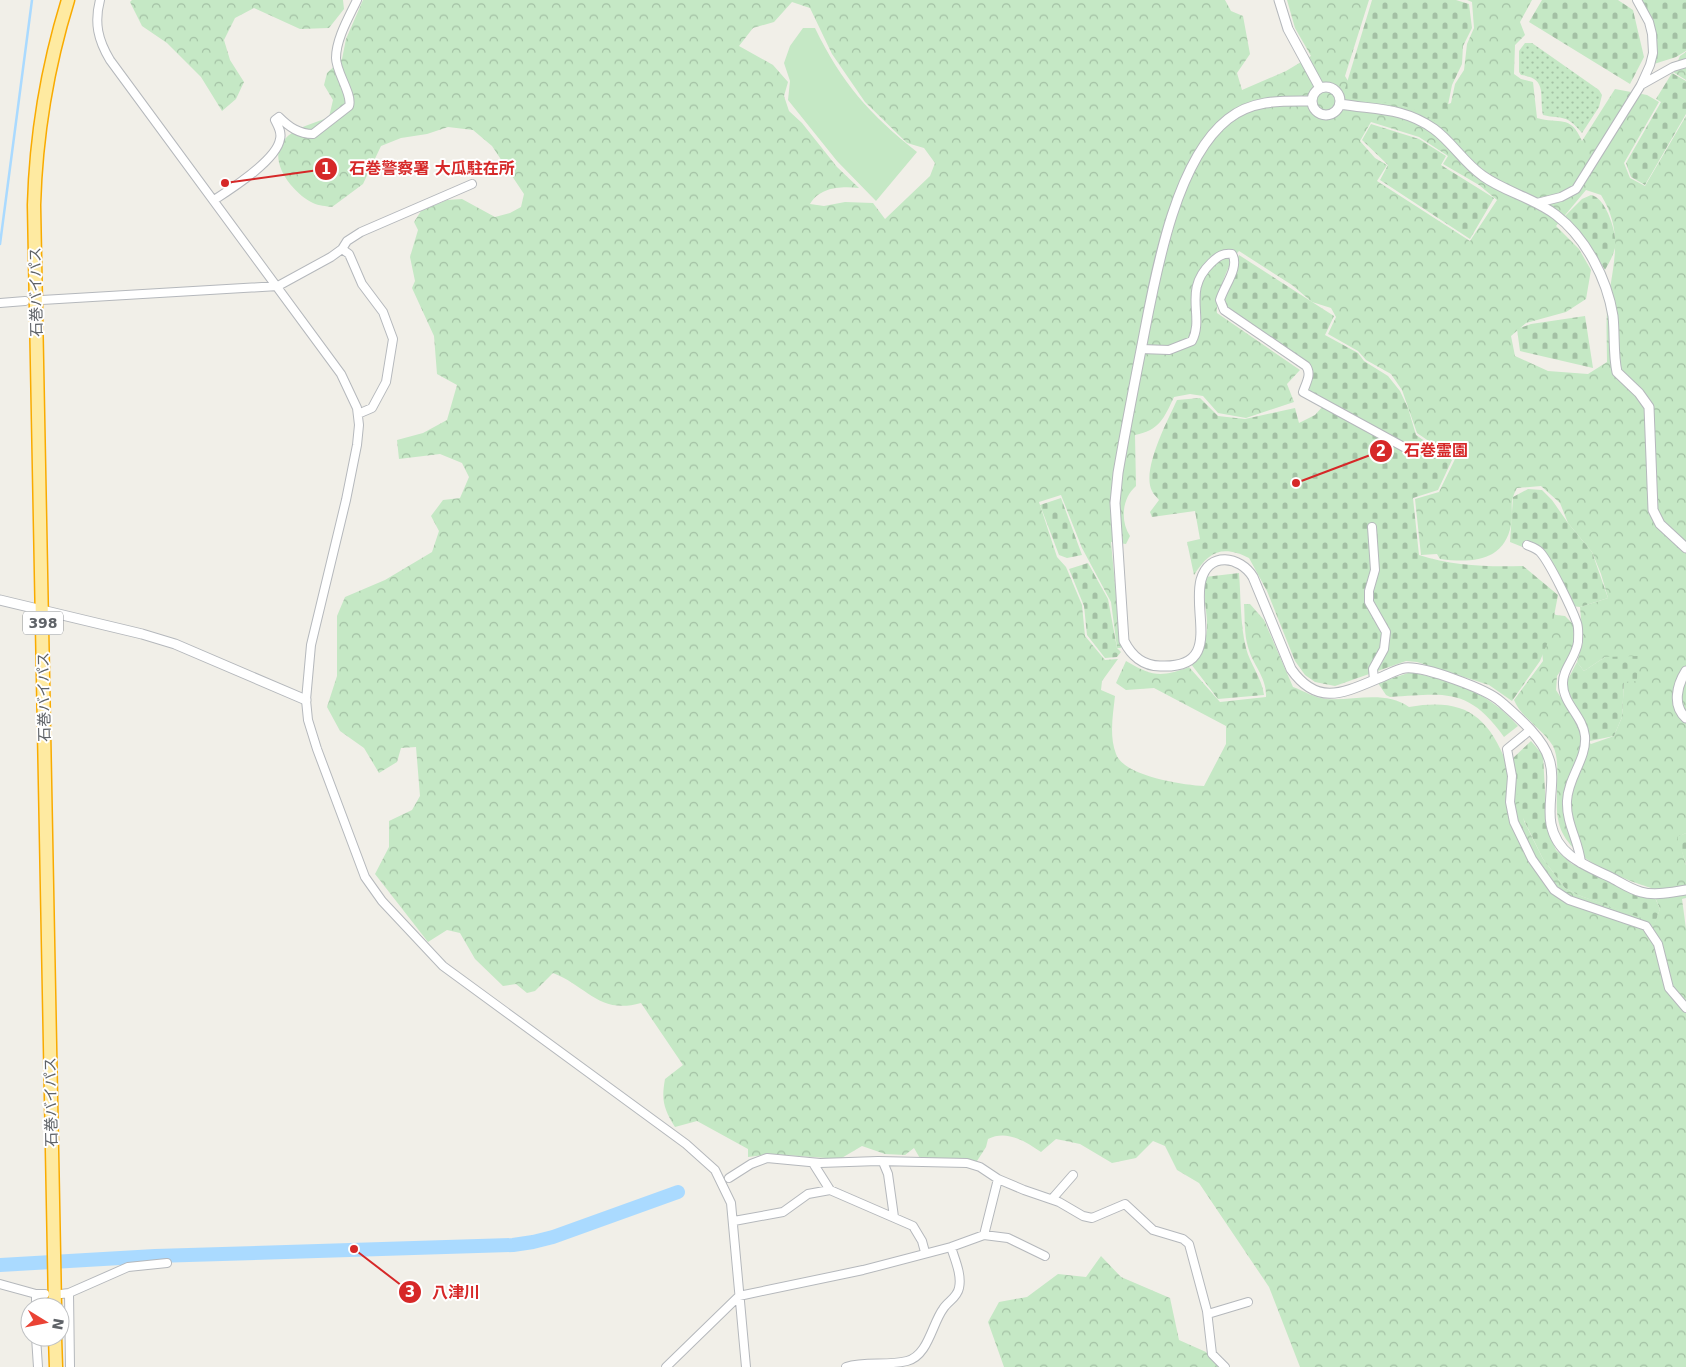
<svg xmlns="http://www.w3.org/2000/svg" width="1686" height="1367" viewBox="0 0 1686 1367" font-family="'DejaVu Sans','Noto Sans JP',sans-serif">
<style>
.grass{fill:url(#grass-dots)}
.forest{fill:url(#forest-crowns);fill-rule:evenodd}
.cemetery{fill:url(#cemetery-stones)}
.garden{fill:#c5e8c5}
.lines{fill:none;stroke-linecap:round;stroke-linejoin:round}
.stream{stroke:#aadaff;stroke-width:2.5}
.river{stroke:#aadaff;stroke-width:14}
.minor-casing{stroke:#b5b8bc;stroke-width:10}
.tertiary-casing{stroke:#b5b8bc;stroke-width:11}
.trunk-casing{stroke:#f9ab00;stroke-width:15}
.minor{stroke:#fff;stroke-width:8}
.tertiary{stroke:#fff;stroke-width:9}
.trunk{stroke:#feeaa1;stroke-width:12}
.labels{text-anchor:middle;stroke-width:4;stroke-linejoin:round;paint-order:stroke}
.shield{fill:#fff;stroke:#8f9295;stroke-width:1}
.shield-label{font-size:14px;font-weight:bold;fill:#5f6368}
.street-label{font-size:15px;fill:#5f6368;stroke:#fff}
.leader{fill:none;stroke:#d62828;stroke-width:2}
.callout-dot{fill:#d62828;stroke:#fff;stroke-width:2}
.mark-label{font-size:15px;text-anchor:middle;font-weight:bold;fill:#fff}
.callout-label{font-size:16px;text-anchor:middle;font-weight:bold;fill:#d62828;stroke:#fff;stroke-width:4;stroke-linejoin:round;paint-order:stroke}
</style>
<defs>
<pattern id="grass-dots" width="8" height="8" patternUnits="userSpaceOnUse" patternTransform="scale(1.25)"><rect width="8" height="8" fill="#c5e8c5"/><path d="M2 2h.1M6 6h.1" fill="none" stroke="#a3c0a4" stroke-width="1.8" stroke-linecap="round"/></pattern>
<pattern id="forest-crowns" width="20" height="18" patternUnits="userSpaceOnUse" patternTransform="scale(1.25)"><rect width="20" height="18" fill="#c5e8c5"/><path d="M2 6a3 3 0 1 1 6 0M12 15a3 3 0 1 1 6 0" fill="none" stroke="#a3c0a4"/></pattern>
<pattern id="cemetery-stones" width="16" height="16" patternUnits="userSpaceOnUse" patternTransform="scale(1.25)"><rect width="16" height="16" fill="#c5e8c5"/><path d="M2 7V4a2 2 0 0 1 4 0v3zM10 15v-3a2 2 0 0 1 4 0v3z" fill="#a3c0a4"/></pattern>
</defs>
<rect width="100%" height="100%" fill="#f1efe8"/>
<path class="grass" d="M 1525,43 L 1532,43 L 1599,90 L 1602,95 L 1599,107 L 1582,133 C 1565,113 1564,120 1543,115 C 1539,95 1548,78 1521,75 L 1519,72 L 1519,51 Z"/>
<path class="forest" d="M 132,0 L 343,0 L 344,9 L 329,28 L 300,29 L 254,8 L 235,18 L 224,40 L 230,60 L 244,82 L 236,99 L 222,111 L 201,77 L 167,43 L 142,26 L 130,2 Z
M 363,0 L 1225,0 L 1231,11 L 1243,16 L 1250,54 L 1237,73 L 1242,90 L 1286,71 L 1311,56 L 1295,28 L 1287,0 L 1369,0 L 1345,76 L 1351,86 L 1441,107 L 1451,103 L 1455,84 L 1464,70 L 1467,44 L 1474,28 L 1472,2 L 1467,0 L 1532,0 L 1520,22 L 1525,35 L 1515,45 L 1514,74 L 1521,79 L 1533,82 L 1537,118 C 1559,125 1570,113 1582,141 L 1615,89 L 1647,95 L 1659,102 L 1624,163 L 1630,178 L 1645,186 L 1686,116 L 1686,833 L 1678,837 L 1686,865 L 1686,898 L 1682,899 L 1686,929 L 1686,1367 L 1300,1367 L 1269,1287 L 1199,1183 L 1177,1170 L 1165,1146 L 1153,1141 L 1136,1158 L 1112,1163 L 1080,1144 L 1056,1139 L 1041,1152 C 1026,1142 1007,1129 988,1139 L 986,1147 L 977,1161 L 921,1160 L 914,1148 L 905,1155 L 885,1154 L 862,1146 L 840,1159 L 771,1154 L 748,1157 L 748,1149 L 697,1121 L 675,1127 C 664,1109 661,1101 665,1079 L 683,1065 L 641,1003 C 599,1015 587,986 553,973 L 535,991 L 527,993 L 516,984 L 503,986 L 475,959 L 460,933 L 447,930 L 428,942 L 375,874 L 389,847 L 389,821 L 412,810 L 420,796 L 416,747 L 401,748 L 397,762 L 379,773 L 364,748 L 340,731 L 327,707 L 337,676 L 337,616 L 345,597 L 385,580 L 432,552 L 439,531 L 431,516 L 443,500 L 460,498 L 469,477 L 462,463 L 440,454 L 399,459 L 397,440 L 423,433 L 447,420 L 457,385 L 437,374 L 434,336 L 412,288 L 415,281 L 410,257 L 418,230 L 414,222 L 421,211 L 447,200 L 462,199 L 495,217 L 510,213 L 521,207 L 524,194 L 492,146 L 473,130 L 448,127 L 427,134 L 401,138 L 381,146 L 363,184 L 332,207 C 326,206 319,206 313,203 C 294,194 266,161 284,140 C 295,127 313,124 329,117 L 333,100 L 324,85 L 327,73 L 342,59 L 346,39 ZM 792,2 L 810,8 L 832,54 L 865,102 L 907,143 L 924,148 L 935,163 L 930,176 L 885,219 L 873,203 L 845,202 L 824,206 L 810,204 C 820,187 841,186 859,188 L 837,167 L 802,123 L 789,111 L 784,96 L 788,82 L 773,65 L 739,46 L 753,28 L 774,22 ZM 1371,122 L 1419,137 L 1448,156 L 1443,164 L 1479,185 L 1497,200 L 1470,241 L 1377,181 L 1387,165 L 1375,158 L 1360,141 ZM 1586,190 L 1601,195 C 1626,235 1611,269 1607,311 C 1606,328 1607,345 1607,362 L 1588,374 L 1548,371 L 1515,356 L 1511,336 L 1526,323 L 1566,312 L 1586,299 L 1591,270 L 1579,249 L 1556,226 ZM 1239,251 L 1292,285 L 1312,302 L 1331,308 L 1336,317 L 1328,334 L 1358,351 L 1366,360 L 1391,374 L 1402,390 L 1417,433 L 1455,459 L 1439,492 L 1415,499 L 1421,555 L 1437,554 L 1440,559 C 1471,563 1504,562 1511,525 C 1514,509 1508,504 1517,488 L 1541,486 L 1560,503 L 1568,523 L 1592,552 L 1601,574 L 1608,598 L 1580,607 L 1583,642 L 1577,662 L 1584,671 L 1605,657 L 1624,682 L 1622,717 L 1614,736 L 1591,744 L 1581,735 L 1577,723 L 1556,690 L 1557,676 L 1574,651 L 1576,634 L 1573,624 L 1565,616 L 1556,615 L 1545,608 L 1400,554 L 1541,642 L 1543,661 L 1514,700 C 1522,719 1543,729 1553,746 C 1559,758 1557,776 1557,788 C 1557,798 1556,809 1558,819 C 1564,858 1618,877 1651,888 L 1660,909 L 1655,922 L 1578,895 L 1565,888 L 1543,859 L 1524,821 L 1512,759 L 1507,764 C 1487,713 1462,698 1409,707 C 1385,690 1354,701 1326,699 C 1315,698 1304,691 1293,687 L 1264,620 L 1250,604 L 1244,604 C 1245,618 1244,634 1248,647 C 1253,666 1267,677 1266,697 L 1220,702 L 1189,667 C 1160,678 1152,676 1126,661 L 1116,683 L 1126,690 L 1154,688 L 1226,726 L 1226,744 L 1204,786 C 1182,785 1124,776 1116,754 C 1109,735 1113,715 1115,696 L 1101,690 L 1102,681 L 1118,659 L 1105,660 L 1085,636 L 1082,605 L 1066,567 L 1057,557 L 1039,502 L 1061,495 L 1082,548 L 1111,602 L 1117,648 L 1121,648 L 1111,542 L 1126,544 L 1130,536 C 1120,521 1122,498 1136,486 L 1135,435 C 1160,430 1164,418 1174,397 L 1190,394 L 1203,396 L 1218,413 L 1246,418 L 1294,402 L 1287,384 L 1300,370 L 1217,313 C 1216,297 1228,262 1239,251 Z
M 1686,52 L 1686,80 L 1673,72 L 1680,56 Z
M 1101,1256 L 1121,1277 L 1170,1298 L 1179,1340 L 1206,1352 L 1219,1367 L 1004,1367 L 988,1322 L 999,1302 L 1027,1297 L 1058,1274 L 1086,1277 Z"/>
<path class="cemetery" d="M 1372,0 L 1456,0 L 1469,4 L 1472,28 L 1463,46 L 1462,64 L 1452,85 L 1447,110 L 1440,124 C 1406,100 1387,104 1349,98 L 1345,89 Z
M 1542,0 L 1618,0 L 1633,10 L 1644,57 L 1630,84 L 1529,22 Z
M 1641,0 L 1686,0 L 1686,51 L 1676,57 L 1654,64 C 1658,40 1654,21 1641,0 Z
M 1672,73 L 1686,81 L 1686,114 L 1645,185 L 1631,177 L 1626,163 L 1661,102 L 1656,99 Z
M 1371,124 L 1419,139 L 1446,156 L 1441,165 L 1494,198 L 1470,239 L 1380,180 L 1388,165 L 1362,140 Z
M 1591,195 C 1606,197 1618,235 1615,248 C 1613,256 1609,263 1605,270 L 1594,252 L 1565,216 L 1582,199 Z
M 1239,255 L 1334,316 L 1325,335 L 1358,353 L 1364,361 L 1388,376 L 1400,391 L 1408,408 L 1416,435 L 1452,460 L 1438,490 L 1413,498 L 1419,555 C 1452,566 1488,567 1523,566 L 1558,595 L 1550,637 L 1540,661 L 1512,701 L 1489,685 L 1417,662 L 1406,661 L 1335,686 L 1315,682 L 1305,675 L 1295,661 L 1267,591 L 1249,558 C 1223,545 1209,551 1194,575 L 1187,542 L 1200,539 L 1195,511 L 1152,517 L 1150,512 L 1159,500 C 1157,497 1153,494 1152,491 C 1141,470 1168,420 1177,400 L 1200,398 L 1218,416 L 1245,419 L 1295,408 L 1299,423 L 1315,415 L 1323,406 L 1299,393 L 1306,375 L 1305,368 L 1218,307 L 1218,301 Z
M 1585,316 L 1593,368 L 1520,351 L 1517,329 L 1531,324 Z
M 1528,489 L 1542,490 L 1552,500 L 1568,523 L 1592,552 L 1608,598 L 1580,607 L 1572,606 C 1562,585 1551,548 1527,541 L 1525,548 L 1510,542 L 1513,497 Z
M 1061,498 L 1082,555 L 1067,558 L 1059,555 L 1040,505 Z
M 1088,563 L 1108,599 L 1117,648 L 1121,652 L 1117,657 L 1105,658 L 1087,635 L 1084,606 L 1069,569 Z
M 1239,573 C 1241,597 1240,624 1246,648 C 1250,664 1262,678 1264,695 L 1218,699 L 1191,664 C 1219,631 1201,614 1205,577 Z
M 1638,656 L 1637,681 L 1624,682 L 1622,717 L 1614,736 L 1590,741 L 1582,716 L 1567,693 L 1566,683 L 1577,662 L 1584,671 L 1605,657 Z
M 1411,672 C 1456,683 1486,690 1518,726 L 1504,737 C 1468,687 1446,694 1390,697 L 1386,695 L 1378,683 Z
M 1531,741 L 1543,755 L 1547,828 L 1556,850 L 1572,864 L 1642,896 L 1655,898 L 1660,909 L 1655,923 L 1578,895 L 1565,888 L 1543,859 L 1521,814 L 1512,759 Z
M 1686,833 L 1686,864 L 1677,837 Z"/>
<path class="garden" d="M 803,28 L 815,28 C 841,82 870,115 917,152 L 876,201 L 837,161 L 788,100 L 790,81 L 784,63 L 790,46 Z"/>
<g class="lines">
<path class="stream" d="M 0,244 L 32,0"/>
<path class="river" d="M 0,1265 L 155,1256 L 513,1245 L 533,1242 L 553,1237 L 678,1192"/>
<g class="minor-casing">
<path id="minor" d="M 100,0 C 94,23 98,40 110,60 L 341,374 L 357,408 L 359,425 L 357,445 L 346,500 L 311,645 L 306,700 L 308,720 L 317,749 L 365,877 L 382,901 L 443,966 L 686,1144 L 715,1170 L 731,1203 L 746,1367
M 1641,85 L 1673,67 L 1686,63
M 214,200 C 231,189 277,160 280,139 C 282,132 278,126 275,120 L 279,117 C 289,127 299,134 313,134 L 349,106 C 353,95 336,72 336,58 C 336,39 349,17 357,0
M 1537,203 L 1561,197 L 1576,189 L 1641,85 L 1650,65 L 1653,53 L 1652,34 L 1649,22 L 1637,0
M 342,249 L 349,254 L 362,284 L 383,312 L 393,339 L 386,382 L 372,408 L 358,414
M 42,300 L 278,286 L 331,257 L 342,249 L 347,241 L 361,232 L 472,184
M 0,303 L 25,301
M 1141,349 L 1169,350 L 1192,341 C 1205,316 1182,291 1211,263 C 1218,256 1223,253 1232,254 C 1240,267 1224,286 1220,300 L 1224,310 L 1306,366 C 1312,374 1306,383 1303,392 L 1411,451
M 1372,527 L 1375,570 L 1369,591 L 1369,602 L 1386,632 L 1384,649 L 1373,669 L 1374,680
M 1527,545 C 1532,547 1536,548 1540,552 C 1550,563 1572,609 1577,623 C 1579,629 1578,636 1578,642 C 1576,658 1562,669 1563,684 C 1563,704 1583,716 1585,736 C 1587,759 1568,777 1567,801 C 1566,824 1579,841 1581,863
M 1529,731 L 1507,749 L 1512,776 L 1510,802 L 1514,822 L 1532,859 L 1554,890 L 1569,900 L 1646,926 L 1658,944 L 1669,988 L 1686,1008
M 883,1162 L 888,1174 L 894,1217
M 813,1163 L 830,1190
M 729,1178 L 751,1164 L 767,1158 L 820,1163 L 878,1161 L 967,1163 L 980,1167 L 998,1179 L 1024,1190 L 1059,1202 L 1083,1216 L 1092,1218 L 1125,1204 L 1153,1230 L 1183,1239 L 1189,1244 L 1207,1311 L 1212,1354 L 1225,1367
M 1052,1199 L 1073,1175
M 734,1221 L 783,1212 L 808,1194 L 830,1190 L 913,1226 L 922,1241 L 925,1252
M 984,1235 L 1008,1238 L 1045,1256
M 0,1284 L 36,1294 L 45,1294
M 69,1293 L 70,1367
M 36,1294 L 36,1307
M 61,1294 L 69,1293 L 128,1267 L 167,1263
M 1208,1314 L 1248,1302
M 36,1337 L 38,1367
M 666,1367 L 739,1296 L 863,1270 L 951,1247 L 984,1235 L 998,1179
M 846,1367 C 866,1361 887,1366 907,1361 C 928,1356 932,1324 943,1309 C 948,1301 957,1298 959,1288 C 962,1275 955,1260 951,1247"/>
</g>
<g class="tertiary-casing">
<path id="tertiary" d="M 1279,0 L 1288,29 L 1320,88
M1312 101a14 14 0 1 1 28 0a14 14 0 1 1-28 0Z
M 1312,101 C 1283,101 1253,99 1228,119 C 1173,162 1154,284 1141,350 C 1133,391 1125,432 1118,473 L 1115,503 L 1124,641 C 1131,655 1143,666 1160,666 C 1223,669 1192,614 1201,580 C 1209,551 1240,556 1253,577 L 1291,669 C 1319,709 1347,691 1384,676 C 1391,673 1398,669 1405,668 C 1424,666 1487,689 1501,702 C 1518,717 1543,738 1549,759 C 1556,779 1547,804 1551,824 C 1557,855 1584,865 1610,877 C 1620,882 1630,889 1641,892 C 1655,896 1672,892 1686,890
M 1340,104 C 1375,110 1403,107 1434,129 C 1452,142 1464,163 1483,176 C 1505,192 1534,198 1556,215 C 1586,238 1607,279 1613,316 C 1615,335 1613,354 1617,372 L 1639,393 L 1649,407 L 1653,510 L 1660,524 L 1686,548
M 0,600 L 142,634 L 175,644 L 306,700
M 1686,671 C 1677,685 1672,706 1686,718"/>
</g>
<g class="trunk-casing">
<path id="trunk" d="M 55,1307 L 34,205 C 36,134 47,68 68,0
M 55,1337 L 56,1367"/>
</g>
<use href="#minor" class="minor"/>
<use href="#tertiary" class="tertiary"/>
<use href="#trunk" class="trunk"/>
</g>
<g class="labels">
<rect class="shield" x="23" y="611.5" width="40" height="23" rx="4"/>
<g class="shield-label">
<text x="43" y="628">398</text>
</g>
<g class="street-label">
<text transform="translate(36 292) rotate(-91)" y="5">石巻バイパス</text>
<text transform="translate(44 697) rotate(-91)" y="5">石巻バイパス</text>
<text transform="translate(51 1102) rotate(-91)" y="5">石巻バイパス</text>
</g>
</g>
<path class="leader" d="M225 183L326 169M1296 483L1381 451M354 1249L410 1292"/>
<g class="callout-dot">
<circle cx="225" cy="183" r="5"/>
<circle cx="1296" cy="483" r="5"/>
<circle cx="354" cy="1249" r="5"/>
<circle cx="326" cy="169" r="12"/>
<circle cx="1381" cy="451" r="12"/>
<circle cx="410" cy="1292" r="12"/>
</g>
<g class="mark-label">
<text x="326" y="174">1</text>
<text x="1381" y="456">2</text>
<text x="410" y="1297">3</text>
</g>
<g class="callout-label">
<text x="432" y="174">石巻警察署 大瓜駐在所</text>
<text x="1436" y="456">石巻霊園</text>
<text x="456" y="1298">八津川</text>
</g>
<g transform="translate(45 1322) rotate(100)"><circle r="24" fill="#ffffff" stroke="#bfc1c3"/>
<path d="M0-4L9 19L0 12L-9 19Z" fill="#ea4335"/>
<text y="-8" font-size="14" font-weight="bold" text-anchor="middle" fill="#5f6368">N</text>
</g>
</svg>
